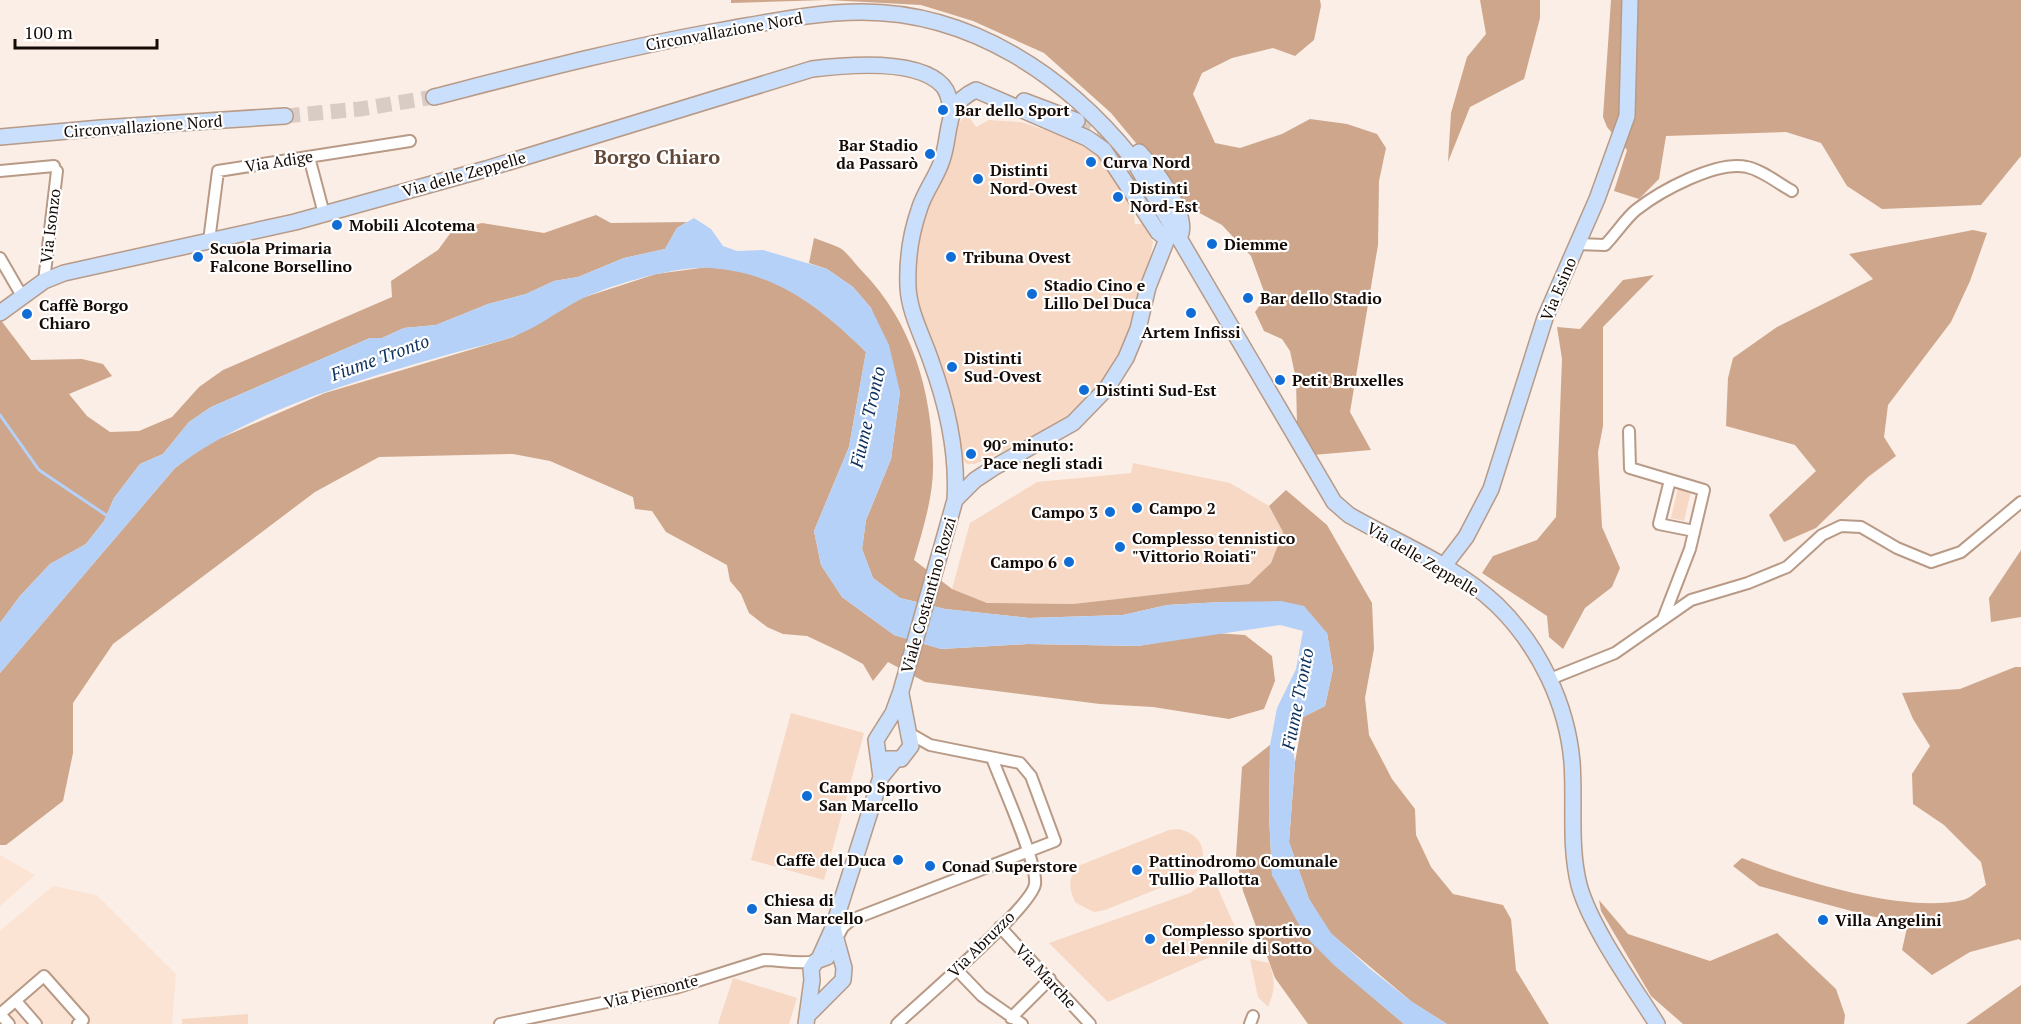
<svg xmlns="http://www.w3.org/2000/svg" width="2021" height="1024" viewBox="0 0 2021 1024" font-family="'PT Serif',serif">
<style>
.built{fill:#fce4d5}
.green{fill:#f6d8c4}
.forest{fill:#cea68b}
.water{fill:#b6d1f7}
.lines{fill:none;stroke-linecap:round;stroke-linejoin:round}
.stream{stroke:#b6d1f7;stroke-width:3}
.secondary-tunnel{stroke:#d8ccc4;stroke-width:15;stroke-dasharray:15 8;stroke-linecap:butt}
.street-casing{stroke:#b89a86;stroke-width:14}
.secondary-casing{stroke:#b89a86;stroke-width:18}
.street{stroke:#fff;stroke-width:10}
.secondary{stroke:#c9dffc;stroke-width:15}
.poi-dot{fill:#116dd6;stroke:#fff;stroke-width:2}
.labels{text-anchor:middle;stroke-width:4.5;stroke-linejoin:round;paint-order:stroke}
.street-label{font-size:16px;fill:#150a05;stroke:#fff}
.poi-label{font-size:16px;font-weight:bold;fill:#150a05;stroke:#fff;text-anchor:start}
.water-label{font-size:18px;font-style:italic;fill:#0a2f5c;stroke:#fff}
.quarter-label{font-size:20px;font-weight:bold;fill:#634837;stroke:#fff}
</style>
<rect width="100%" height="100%" fill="#fbeee6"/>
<path class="built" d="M 0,855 L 35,875 L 0,906 Z
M 53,886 L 97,895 L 176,974 L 172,1024 L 0,1024 L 0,931 Z"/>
<path class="green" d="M 967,114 L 976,127 L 989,120 L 1021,122 L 1082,142 L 1100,154 L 1133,206 L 1135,224 L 1142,224 L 1153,242 L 1149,264 L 1159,274 L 1110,390 L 1027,452 L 1021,443 L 975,464 L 967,464 L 962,459 L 952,416 L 911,289 L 916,243 L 953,129 Z
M 1133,463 L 1230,483 L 1269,506 L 1283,532 L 1271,563 L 1249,584 L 1073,604 L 987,603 L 952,589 L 970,523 L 1037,482 L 1131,473 Z
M 1678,488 L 1691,491 L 1684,521 L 1671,518 Z
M 791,713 L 864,733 L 824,880 L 751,860 Z
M 1179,829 C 1203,835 1210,854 1195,874 L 1105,910 L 1094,912 L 1076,903 C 1068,889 1068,878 1078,866 L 1169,830 Z
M 1209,879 L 1216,884 L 1242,943 L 1108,1002 L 1049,943 L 1190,893 Z
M 1250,959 L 1269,963 C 1276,981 1275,990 1268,1007 L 1258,997 Z
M 733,978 L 797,998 L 789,1024 L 718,1024 Z
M 248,1014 L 248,1024 L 182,1024 L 182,1019 Z"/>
<path class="forest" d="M 731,0 L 1320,0 L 1321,6 L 1314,40 L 1295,56 L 1273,48 L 1232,58 L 1202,73 L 1193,94 L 1215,143 L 1240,148 L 1282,134 L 1310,119 L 1347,124 L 1377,134 L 1386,148 L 1379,181 L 1378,245 L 1350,412 L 1371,450 L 1313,455 L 1297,425 L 1296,379 L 1290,351 L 1282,339 L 1264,331 L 1255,312 L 1266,297 L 1251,256 L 1222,225 L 1190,208 L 1111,113 L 1044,53 L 973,21 L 921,5 L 827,0 L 731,3 Z
M 1480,0 L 1540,0 L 1540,18 L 1524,79 L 1470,107 L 1448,162 L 1451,113 L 1467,57 L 1486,34 Z
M 1611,0 L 2021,0 L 2021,156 L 1981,205 L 1882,209 L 1847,186 L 1821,143 L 1786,132 L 1666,136 L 1659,179 L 1639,199 L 1614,191 L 1627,150 L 1607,127 L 1603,117 Z
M 596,215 L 611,223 L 687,222 L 677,228 L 665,249 L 624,258 L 578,277 L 554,281 L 526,294 L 488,304 L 436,325 L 404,328 L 382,338 L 370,338 L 211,407 L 189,422 L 163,454 L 140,464 L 114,498 L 104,521 L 86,544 L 50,564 L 20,596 L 0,623 L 0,319 L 31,360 L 82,359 L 103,364 L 112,376 L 69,394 L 87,416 L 110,432 L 139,431 L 172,417 L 199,387 L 223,370 L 392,297 L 391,281 L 438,250 L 452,231 L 482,223 L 544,233 Z
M 1973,230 L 1987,233 L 1970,281 L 1951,322 L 1888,405 L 1884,437 L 1896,456 L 1868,477 L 1816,528 L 1784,542 L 1769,515 L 1816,471 L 1795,445 L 1726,426 L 1728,378 L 1733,358 L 1777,327 L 1873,279 L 1849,254 Z
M 814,238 C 822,241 832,244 840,248 C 848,253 855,264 862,271 C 912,322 932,391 933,462 C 934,495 923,529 914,560 L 952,589 L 987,603 L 1073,604 L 1249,584 L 1271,563 L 1283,532 L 1269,506 L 1286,490 L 1327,525 L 1372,603 L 1374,649 L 1365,698 L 1369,735 L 1392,779 L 1415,809 L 1416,835 L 1431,867 L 1453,894 L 1503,905 L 1511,919 L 1516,970 L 1549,1024 L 1447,1024 L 1412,1002 L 1330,933 L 1309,899 L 1289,842 L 1295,762 L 1303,717 L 1325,706 L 1333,669 L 1327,633 L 1222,602 L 1167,605 L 1123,615 L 1029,618 L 945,609 L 900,598 L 873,578 L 862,549 L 866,520 L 891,459 L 900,392 L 871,308 L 853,287 L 827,269 L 809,263 Z
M 708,267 C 723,269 741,270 755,275 C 798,290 834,320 866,352 L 849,447 L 814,531 L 821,565 L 842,597 L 894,635 L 941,649 L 1028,644 L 1138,646 L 1215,633 L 1245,635 L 1272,656 L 1275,681 L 1264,709 L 1229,719 L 1153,707 L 1100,704 L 925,682 L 888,662 L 873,681 L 863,664 L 841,652 L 807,636 L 783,634 L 767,627 L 749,613 L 741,594 L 730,581 L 727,565 L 666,532 L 652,511 L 635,509 L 633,497 L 550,461 L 513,454 L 379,457 L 315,492 L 113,644 L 73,703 L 73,753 L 63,801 L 6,845 L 0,845 L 0,673 L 175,468 L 207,444 L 325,393 L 513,337 L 582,298 L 656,274 Z
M 1654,275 L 1603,327 L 1603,426 L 1598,452 L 1602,527 L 1620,568 L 1612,587 L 1585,608 L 1563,649 L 1549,637 L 1547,616 L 1482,573 L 1493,556 L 1537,540 L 1556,517 L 1562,359 L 1557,327 L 1580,329 L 1623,280 Z
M 2021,550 L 2021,617 L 1991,622 L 1989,598 Z
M 2015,667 L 2021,667 L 2021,941 L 2019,939 L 1970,952 L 1932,975 L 1902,950 L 1908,923 L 1870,916 L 1759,886 L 1733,866 L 1742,858 C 1797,880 1904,914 1963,900 C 1971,898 1979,889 1986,885 L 1981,862 L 1944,825 L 1913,804 L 1912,774 L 1930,746 L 1913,719 L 1902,693 L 1960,689 Z
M 1270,745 L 1269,815 L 1272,875 L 1336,966 L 1404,1024 L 1308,1024 L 1275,978 L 1243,891 L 1236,856 L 1242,767 Z
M 1599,900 L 1628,934 L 1710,961 L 1777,933 L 1836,989 L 1845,1015 L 1844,1024 L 1683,1024 L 1651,996 L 1601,911 Z
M 2021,985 L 2021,1024 L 1966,1024 Z"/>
<path class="water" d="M 694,218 L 711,229 L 723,246 L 737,251 L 763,250 L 827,269 L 853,287 L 871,308 L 889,345 L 900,392 L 891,459 L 866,520 L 862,549 L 873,578 L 900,598 L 945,609 L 1029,618 L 1123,615 L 1167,605 L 1222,602 L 1281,601 L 1304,606 L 1327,633 L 1333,669 L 1325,706 L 1301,718 L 1292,744 L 1295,762 L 1289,842 L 1309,899 L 1331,933 L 1369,968 L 1412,1002 L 1447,1024 L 1404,1024 L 1335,966 L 1305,936 L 1272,875 L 1269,815 L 1270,745 L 1277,708 L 1296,669 L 1303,631 L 1280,625 L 1138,646 L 1028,644 L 941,649 L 894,635 L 842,597 L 821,565 L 814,531 L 849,447 L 866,352 C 820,307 777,273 711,268 C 678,265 609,285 579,300 C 557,312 535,329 512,337 C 492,344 470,348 450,354 C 356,381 255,408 175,468 L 0,673 L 0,623 L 20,596 L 50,564 L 86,544 L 104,521 L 114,498 L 140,464 L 163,454 L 189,422 L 211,407 L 370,338 L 382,338 L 404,328 L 436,325 L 488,304 L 526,294 L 554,281 L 578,277 L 624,258 L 665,249 L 677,228 Z"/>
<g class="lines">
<path class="stream" d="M 0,415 L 39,470 L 109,517"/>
<path class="secondary-tunnel" d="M 285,116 L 360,109 L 434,97
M 1077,121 L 1115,140"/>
<g class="street-casing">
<path id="street" d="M 309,157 L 324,214
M 0,171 L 54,166
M 209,241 L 218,171 L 410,141
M 1577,244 L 1605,245 C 1616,234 1625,219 1636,210 C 1660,191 1717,160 1747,167 C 1762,170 1779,184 1792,191
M 0,258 L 22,296
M 44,281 L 57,171
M 1629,431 L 1630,468 L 1704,490 L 1690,549 L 1663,619
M 1670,480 L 1659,524 L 1694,531
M 1550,679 L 1615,653 L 1691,600 L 1748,583 L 1787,567 L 1822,535 L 1841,526 L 1861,527 L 1897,548 L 1931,562 L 1961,552 L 2021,502
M 1000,927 L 1090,1024
M 836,940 L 843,927 L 851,920 L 1055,841 L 1031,776 L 1020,763 L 930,745 L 909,733
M 957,970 L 982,996 L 1022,1024
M 16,1001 L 36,1024
M 1011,1018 L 1050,979
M 9,1024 L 0,1014 L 44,976 L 83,1020 L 78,1024
M 500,1024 L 675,988 L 764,960 C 782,960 798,965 816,961
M 897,1024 C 919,1003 1033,906 1035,884 C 1038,864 1001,782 992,758
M 1250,1024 L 1253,1016"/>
</g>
<g class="secondary-casing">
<path id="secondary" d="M 434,97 C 528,73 622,48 718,31 C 765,23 813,12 862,12 C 971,12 1066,76 1132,158 L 1334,502 L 1349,515 C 1398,543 1456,566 1497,605 C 1539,646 1567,704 1572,762 C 1575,803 1569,845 1579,885 C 1590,926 1633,986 1657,1024
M 1024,101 L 1077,121
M 0,137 L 101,128 L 285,116
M 1139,152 C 1154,168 1190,215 1180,236
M 0,313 L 44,281 L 64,273 L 295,222 L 486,169 L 812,69 C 845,65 918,58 943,86 C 949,93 950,103 952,112
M 1443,567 L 1466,537 L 1491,489 L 1545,318 L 1597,199 L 1627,116 L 1630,0
M 887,759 L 901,759 L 911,746 L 901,694
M 881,777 L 876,740 L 893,713 L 901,691 L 955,500 C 958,453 947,405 931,361 C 923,337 909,312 908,287 C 907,262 911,233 919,210 C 924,192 937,177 942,160 C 952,131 943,105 976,90 L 1087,138 L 1104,150 L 1158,232 L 1167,239 L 1148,287 L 1138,329 L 1126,358 L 1107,388 L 1073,423 L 993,468 L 975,480 L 955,500
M 819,959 L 833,928 L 881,777 L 895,760
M 809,1014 L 843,980 L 844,968 L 833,928
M 806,1024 L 812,980 L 811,969 L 816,961 L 827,957"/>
</g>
<use href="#street" class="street"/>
<use href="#secondary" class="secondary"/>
</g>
<g class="poi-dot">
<circle cx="943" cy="110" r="6"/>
<circle cx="930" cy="154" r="6"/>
<circle cx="1091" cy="162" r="6"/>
<circle cx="978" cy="179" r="6"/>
<circle cx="1118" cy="197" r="6"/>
<circle cx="337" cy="225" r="6"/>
<circle cx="1212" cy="244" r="6"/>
<circle cx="198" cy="257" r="6"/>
<circle cx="951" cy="257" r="6"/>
<circle cx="1032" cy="294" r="6"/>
<circle cx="1248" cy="298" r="6"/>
<circle cx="1191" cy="313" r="6"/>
<circle cx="27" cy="314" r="6"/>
<circle cx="952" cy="367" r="6"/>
<circle cx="1280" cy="380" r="6"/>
<circle cx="1084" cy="390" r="6"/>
<circle cx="971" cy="454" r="6"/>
<circle cx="1137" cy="508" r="6"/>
<circle cx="1110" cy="512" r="6"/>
<circle cx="1120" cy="547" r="6"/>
<circle cx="1069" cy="562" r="6"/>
<circle cx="807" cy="796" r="6"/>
<circle cx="898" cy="860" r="6"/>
<circle cx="930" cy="866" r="6"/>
<circle cx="1137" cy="870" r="6"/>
<circle cx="752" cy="909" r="6"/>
<circle cx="1823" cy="920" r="6"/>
<circle cx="1150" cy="939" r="6"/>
</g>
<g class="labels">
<g class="street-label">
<text transform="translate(724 31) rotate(-10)" y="6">Circonvallazione Nord</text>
<text transform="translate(143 126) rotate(-4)" y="6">Circonvallazione Nord</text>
<text transform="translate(279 161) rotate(-9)" y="6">Via Adige</text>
<text transform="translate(464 174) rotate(-16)" y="6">Via delle Zeppelle</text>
<text transform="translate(50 226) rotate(-83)" y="6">Via Isonzo</text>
<text transform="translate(1558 289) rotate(-67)" y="6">Via Esino</text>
<text transform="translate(1423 559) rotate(31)" y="6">Via delle Zeppelle</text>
<text transform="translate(928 595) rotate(-74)" y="6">Viale Costantino Rozzi</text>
<text transform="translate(981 944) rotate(-45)" y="6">Via Abruzzo</text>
<text transform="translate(1046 976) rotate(47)" y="6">Via Marche</text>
<text transform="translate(651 991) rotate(-14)" y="6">Via Piemonte</text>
</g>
<g class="poi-label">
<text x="955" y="116">Bar dello Sport</text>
<text x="918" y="151" text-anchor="end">Bar Stadio<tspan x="918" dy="18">da Passarò</tspan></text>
<text x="1103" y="168">Curva Nord</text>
<text x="990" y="176">Distinti<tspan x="990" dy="18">Nord-Ovest</tspan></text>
<text x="1130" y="194">Distinti<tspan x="1130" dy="18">Nord-Est</tspan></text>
<text x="349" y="231">Mobili Alcotema</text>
<text x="1224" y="250">Diemme</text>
<text x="210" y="254">Scuola Primaria<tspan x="210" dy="18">Falcone Borsellino</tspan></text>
<text x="963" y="263">Tribuna Ovest</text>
<text x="1044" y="291">Stadio Cino e<tspan x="1044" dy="18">Lillo Del Duca</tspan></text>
<text x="1260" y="304">Bar dello Stadio</text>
<text x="39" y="311">Caffè Borgo<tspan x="39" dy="18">Chiaro</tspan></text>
<text x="1191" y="338" text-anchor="middle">Artem Infissi</text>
<text x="964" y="364">Distinti<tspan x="964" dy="18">Sud-Ovest</tspan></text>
<text x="1292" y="386">Petit Bruxelles</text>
<text x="1096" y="396">Distinti Sud-Est</text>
<text x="983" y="451">90° minuto:<tspan x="983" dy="18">Pace negli stadi</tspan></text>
<text x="1149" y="514">Campo 2</text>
<text x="1098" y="518" text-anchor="end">Campo 3</text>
<text x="1132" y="544">Complesso tennistico<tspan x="1132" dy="18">"Vittorio Roiati"</tspan></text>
<text x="1057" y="568" text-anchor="end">Campo 6</text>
<text x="819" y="793">Campo Sportivo<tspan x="819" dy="18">San Marcello</tspan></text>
<text x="886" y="866" text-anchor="end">Caffè del Duca</text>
<text x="1149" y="867">Pattinodromo Comunale<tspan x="1149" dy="18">Tullio Pallotta</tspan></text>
<text x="942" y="872">Conad Superstore</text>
<text x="764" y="906">Chiesa di<tspan x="764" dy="18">San Marcello</tspan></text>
<text x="1835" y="926">Villa Angelini</text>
<text x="1162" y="936">Complesso sportivo<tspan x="1162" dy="18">del Pennile di Sotto</tspan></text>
</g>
<g class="water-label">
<text transform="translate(380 358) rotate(-20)" y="6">Fiume Tronto</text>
<text transform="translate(868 417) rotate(-77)" y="6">Fiume Tronto</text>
<text transform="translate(1298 699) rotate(-79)" y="6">Fiume Tronto</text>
</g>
<g class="quarter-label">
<text x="657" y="164">Borgo Chiaro</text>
</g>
</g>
<path d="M15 39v9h142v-9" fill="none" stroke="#150a05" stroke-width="3"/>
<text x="24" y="39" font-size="18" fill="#150a05" stroke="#ffffff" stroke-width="4.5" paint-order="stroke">100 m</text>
</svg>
